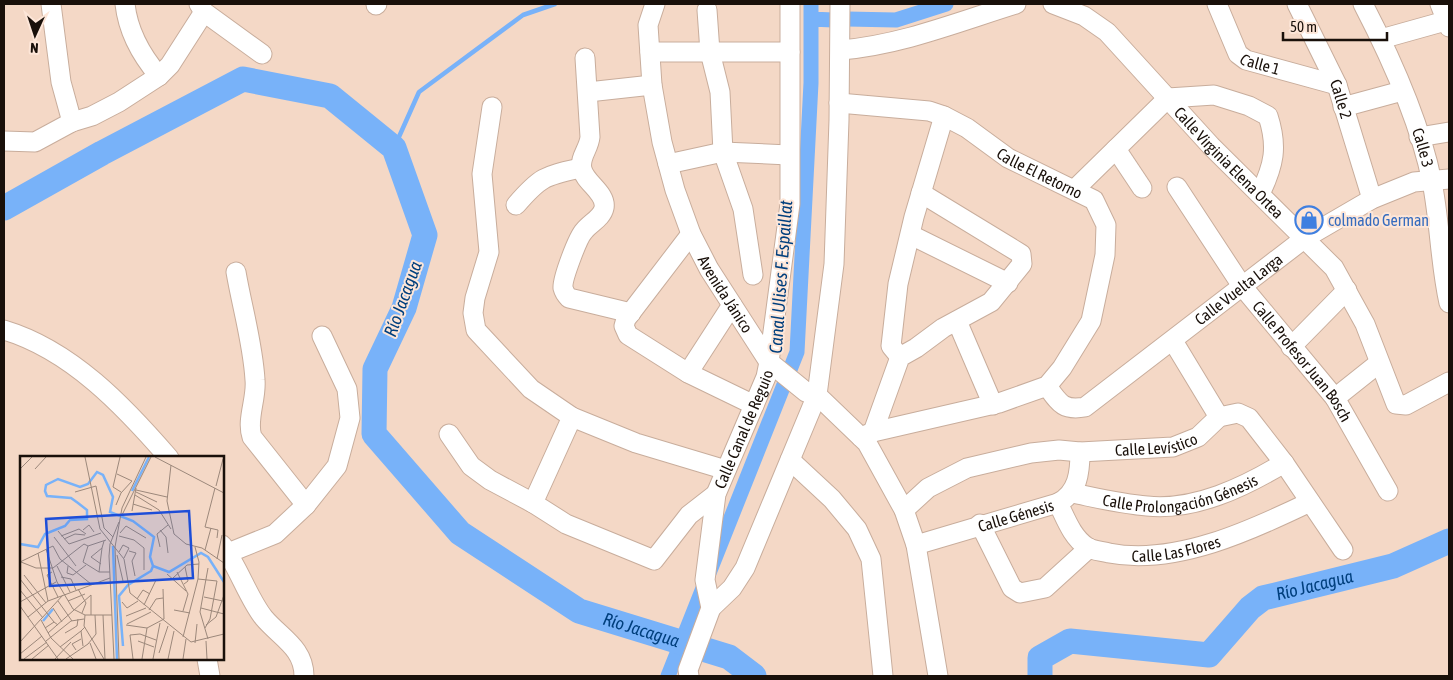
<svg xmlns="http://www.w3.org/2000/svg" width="1453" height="680" viewBox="0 0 1453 680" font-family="'Asap Condensed',sans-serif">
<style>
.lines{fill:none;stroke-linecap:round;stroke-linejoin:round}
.stream{stroke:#78b2f9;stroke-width:4.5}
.canal{stroke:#78b2f9;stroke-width:15}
.river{stroke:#78b2f9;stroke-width:25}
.minor-casing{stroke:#c8ad9c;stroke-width:21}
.minor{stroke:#fff;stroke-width:19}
.labels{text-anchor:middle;stroke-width:4;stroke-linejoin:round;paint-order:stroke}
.street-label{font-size:16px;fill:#19100a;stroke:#fde6d8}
.shop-label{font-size:16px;fill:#366cbe;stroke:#fde6d8;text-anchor:start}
.water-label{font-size:18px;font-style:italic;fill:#003f7d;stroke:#fde6d8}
.inset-river{fill:none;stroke:#78b2f9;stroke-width:2.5}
.inset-road{fill:none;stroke:#9c887b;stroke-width:1}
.view{fill:#1d4ed8;fill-opacity:0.15;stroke:#1d4ed8;stroke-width:2.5}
.inset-edge{fill:none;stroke:#19100a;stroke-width:2.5}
</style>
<rect width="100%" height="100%" fill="#f4d8c6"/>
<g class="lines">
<path class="stream" d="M 394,148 L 419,92 L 523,15 L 555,4"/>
<path class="canal" d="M 811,19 L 833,20
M 847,19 L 896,20 L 946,4
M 668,676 L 797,352 L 811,83 L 811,4"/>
<g class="river">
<path id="s1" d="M 4,208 L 102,153 L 243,79 L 330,96 L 394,148 L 425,235 L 404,308 L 375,369 L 374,434 L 460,533 L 579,611 L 729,657 L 754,676"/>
<path id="s2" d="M 1040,676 L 1040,658 L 1070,641 L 1209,655 L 1250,608 L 1263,598 L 1393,566 L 1449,541"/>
</g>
<g class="minor-casing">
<g id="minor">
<path d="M 51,4 L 61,82 L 72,122"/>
<path d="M 125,4 C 128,31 141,55 159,76"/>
<path d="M 199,4 L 204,12 L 262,54"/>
<path id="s3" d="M 655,4 L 648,25 L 652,85 L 662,142 L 675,190 L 691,234 L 709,269 L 769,362 L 806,392 L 817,395 L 867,443 L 904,510 L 916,545 L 938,676"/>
<path id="s4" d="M 1053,4 L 1084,16 L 1107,32 L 1211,146 L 1334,268 L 1365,324 L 1396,404 L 1406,405 L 1449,382"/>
<path id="s5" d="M 1217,4 L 1238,54 L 1246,60 L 1337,85"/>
<path id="s6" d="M 1297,4 L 1337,85 L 1372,199"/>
<path id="s7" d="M 1363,4 C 1391,58 1420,122 1432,182 C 1440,222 1440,263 1449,303"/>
<path d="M 1440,4 L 1449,27"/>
<path d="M 376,5 L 377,4"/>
<path d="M 707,10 L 710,52 L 720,92 L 723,152 L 743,209 L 753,275"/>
<path d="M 1381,39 L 1449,20"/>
<path d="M 841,50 C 901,45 958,22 1016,4"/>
<path d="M 650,52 L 790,52"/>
<path d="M 585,58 L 590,137 C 589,149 579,157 582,169 C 585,183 607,193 604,208 C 602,218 590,223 584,231 C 578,237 562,279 563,288 C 564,292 566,295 569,298 L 631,313"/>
<path d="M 588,92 L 652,85"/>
<path id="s8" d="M 839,103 L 929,111 L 944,116 L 967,128 L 1008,158 L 1094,200 L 1106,225 L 1105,255 L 1091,321 L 1062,368 L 1047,386 L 999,403 L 873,432 L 861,437"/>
<path d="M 492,107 L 482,174 L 489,252 L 475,298 L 473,313 L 476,330 L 531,389 L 572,417 L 636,443 L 726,470"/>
<path d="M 1343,107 L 1402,91"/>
<path d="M 1419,137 L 1449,132"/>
<path d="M 4,141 L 35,142 L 72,122 L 92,116 L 119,102 L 159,76 L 170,65 L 204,12"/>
<path d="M 1116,149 L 1142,188"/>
<path d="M 668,164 L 723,152 L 789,155"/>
<path id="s9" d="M 1177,187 L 1242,286 L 1335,398 L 1388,491"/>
<path d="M 1075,189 L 1168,98 L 1214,95 L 1249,106 L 1268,116 C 1278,147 1274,165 1260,194"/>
<path d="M 516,205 C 541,176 545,176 581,168"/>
<path d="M 691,234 L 626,319 L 624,326 L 628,335 L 688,373 L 732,305"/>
<path d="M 911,235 L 1008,283"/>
<path d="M 236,272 C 242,307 253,344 255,380 C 257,398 246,420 252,437 L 306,505"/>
<path d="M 957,321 L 993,405"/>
<path d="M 4,330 C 71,350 124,406 169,458"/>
<path d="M 1173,341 L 1219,417"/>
<path d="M 1291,347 L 1347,290"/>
<path d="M 900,357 L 891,346 L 898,284 L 914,217 L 944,116"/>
<path d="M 688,373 L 754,405"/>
<path id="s10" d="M 1047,386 C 1059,403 1063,411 1085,407 L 1305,238 L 1372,199 L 1414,182 L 1449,179"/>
<path d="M 1335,398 L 1379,363"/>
<path d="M 873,432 L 900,357 L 916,348 L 943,328 L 991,302 L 1022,264 L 1021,254 L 921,193"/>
<path d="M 449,434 L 471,466 L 490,480 L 533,503 L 566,524 L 654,560 L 689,515 L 716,494"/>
<path d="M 790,460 L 832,499 L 857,529 L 871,559 L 883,676"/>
<path id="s11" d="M 1072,493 C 1097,498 1122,504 1147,506 C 1195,511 1244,487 1284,463"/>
<path d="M 533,503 L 572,417"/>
<path id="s12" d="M 1058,503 C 1066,519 1072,537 1087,547 C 1093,551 1103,551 1109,553 C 1175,566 1252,530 1310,502"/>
<path id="s13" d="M 904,510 L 928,488 L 967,468 L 1031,453 L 1059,450 L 1080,452 L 1173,447 L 1198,437 L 1219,417 L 1238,413 L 1249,418 L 1284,463 L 1343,550"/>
<path d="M 980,524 L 1012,588 L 1020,593 L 1045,588 L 1089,548"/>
<path d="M 222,545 C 238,566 249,600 264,618 C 281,638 304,648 304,676"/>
<path id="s14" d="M 916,545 L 1058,503 C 1078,493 1080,472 1080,452"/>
<path d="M 228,553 L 275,534 L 306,505 L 337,466 L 350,418 L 347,389 L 322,336"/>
<path d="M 711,608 L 732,588 L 745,568 L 817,395 L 834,264 L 839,120 L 840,4"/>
<path d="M 207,659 L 210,676"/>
<path id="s15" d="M 689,676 L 688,670 L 711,608 L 705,580 L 716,494 L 766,377 L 769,362 L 790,204 L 790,4"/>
</g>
</g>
<use href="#minor" class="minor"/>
</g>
<defs>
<g id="shop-ring" transform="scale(1.4375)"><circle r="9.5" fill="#fde6d8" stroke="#3f7fe0" stroke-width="1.5"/><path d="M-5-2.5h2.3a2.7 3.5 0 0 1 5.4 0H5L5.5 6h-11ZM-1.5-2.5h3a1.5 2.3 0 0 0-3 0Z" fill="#3f7fe0"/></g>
</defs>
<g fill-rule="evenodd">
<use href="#shop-ring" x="1309" y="220"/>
</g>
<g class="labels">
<g class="street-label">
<text dy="6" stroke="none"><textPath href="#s5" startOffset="79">Calle 1</textPath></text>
<text dy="6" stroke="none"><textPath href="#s6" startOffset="105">Calle 2</textPath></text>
<text dy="6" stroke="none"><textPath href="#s7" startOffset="156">Calle 3</textPath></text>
<text dy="6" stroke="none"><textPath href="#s4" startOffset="240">Calle Virginia Elena Ortea</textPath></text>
<text dy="6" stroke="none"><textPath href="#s8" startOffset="218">Calle El Retorno</textPath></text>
<text dy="6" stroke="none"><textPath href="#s10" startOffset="241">Calle Vuelta Larga</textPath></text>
<text dy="6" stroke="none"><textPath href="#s3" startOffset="306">Avenida Jánico</textPath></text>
<text dy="6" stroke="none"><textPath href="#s9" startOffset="215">Calle Profesor Juan Bosch</textPath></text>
<text dy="6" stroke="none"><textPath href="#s15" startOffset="258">Calle Canal de Reguio</textPath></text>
<text dy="6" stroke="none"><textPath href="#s13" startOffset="268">Calle Levístico</textPath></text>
<text dy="6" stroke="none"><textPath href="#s11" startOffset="111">Calle Prolongación Génesis</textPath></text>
<text dy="6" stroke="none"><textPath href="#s14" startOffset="104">Calle Génesis</textPath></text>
<text dy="6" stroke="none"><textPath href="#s12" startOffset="144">Calle Las Flores</textPath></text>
</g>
<g class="shop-label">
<text x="1328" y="226">colmado German</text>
</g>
<g class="water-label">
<text transform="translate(781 277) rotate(-86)" y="6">Canal Ulises F. Espaillat</text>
<text transform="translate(403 299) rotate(-70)" y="6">Río Jacagua</text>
<text dy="6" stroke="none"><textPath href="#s2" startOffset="324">Río Jacagua</textPath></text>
<text dy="6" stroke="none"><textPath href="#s1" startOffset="1082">Río Jacagua</textPath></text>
</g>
</g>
<g transform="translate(20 456)">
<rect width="204" height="204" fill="#f4d8c6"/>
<path class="inset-river" d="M 112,35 L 129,1M 0,88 L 18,91 L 25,78 L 45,70 L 50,64 L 67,63 L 67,54 L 58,47 L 51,42 L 27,40 L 25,35 L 26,29 L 38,23 L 60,31 L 68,28 L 77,16 L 83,19 L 93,41 L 90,56 L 113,65 L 134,81 L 130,101 L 133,110 L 149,116 L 181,97 L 188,101 L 204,126M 93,90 L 97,203M 23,165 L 33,153M 103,190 L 99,140 L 108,129 L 131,115 L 133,110"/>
<path class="inset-road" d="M 65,1 L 80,73 L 104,103 L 110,137 L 171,186 L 204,178M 100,1 L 93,31 L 101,36M 135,1 L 204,37M 151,9 L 147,45 L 154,78 L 166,88 L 182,92 L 204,107M 0,13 L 12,1M 15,13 L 26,1M 196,30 L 203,3M 195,32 L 185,71 L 198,74 L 197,82M 116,34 L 147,41M 55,36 L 76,30 L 84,72 L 93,81M 116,36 L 137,46M 115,39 L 139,54 L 151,73M 113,48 L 132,54M 96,49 L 101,37 L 112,25 L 97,18M 112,55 L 116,32M 102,59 L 131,1M 63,74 L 69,69 L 74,76M 140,74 L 146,81 L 148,97M 38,75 L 49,88 L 81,77M 100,77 L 106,70 L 126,82M 41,80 L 59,73 L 66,78M 99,80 L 114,84 L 124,92 L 124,114M 34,81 L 56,110M 44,83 L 55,78 L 65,79M 86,84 L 68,90 L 63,106 L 79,116 L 90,116M 140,91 L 137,78 L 148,69M 26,93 L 37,126 L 53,153 L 65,159 L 64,170 L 84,203M 185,94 L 191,72M 109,95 L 116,97 L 112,105 L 115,120M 99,96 L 103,89 L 109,92 L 104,102M 18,97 L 28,145M 97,99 L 103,125M 197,103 L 202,79M 0,106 L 33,90 L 40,103 L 71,128M 1,106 L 16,112 L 33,112 L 64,88 L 68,90M 81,108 L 71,101 L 82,92 L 84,85M 37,110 L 50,136M 48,110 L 47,117 L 53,119 L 66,109M 32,116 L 27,119 L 38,141M 79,116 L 82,92M 157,116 L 168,138M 147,118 L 166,135M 4,119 L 26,147M 41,121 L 51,123 L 56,134M 153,122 L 167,109 L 179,108M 0,123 L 34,166M 178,123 L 197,125 L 190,163 L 185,172M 164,128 L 168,125 L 165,111M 58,133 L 66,147 L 62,157M 0,134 L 23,162M 184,141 L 203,145M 117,143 L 123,134 L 130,138M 38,145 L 52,165M 48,145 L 65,138M 0,146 L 36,126M 102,146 L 107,152 L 118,145M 124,149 L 136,124M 0,150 L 38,203M 33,152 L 42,166M 181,152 L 204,158M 129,154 L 136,143 L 143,142M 154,154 L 170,157M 163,155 L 168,138M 65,159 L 92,159M 83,159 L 85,203M 106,160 L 126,152M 8,161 L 28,145 L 90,122M 21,164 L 31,182 L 53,203M 107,168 L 131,156M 106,169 L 127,172M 186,169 L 196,161 L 204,139M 25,172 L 34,166 L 38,169M 28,177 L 71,139 L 71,159M 45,177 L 57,170 L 58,163M 163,181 L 178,123 L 179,106 L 175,91M 188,183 L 180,156 L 188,112M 26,185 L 51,165 L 64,163M 118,185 L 134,191M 186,185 L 187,203M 0,186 L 43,139M 70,187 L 76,203M 175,187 L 177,168M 63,190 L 61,175 L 65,171M 40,191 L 61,175M 56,194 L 52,188 L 61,183M 139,197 L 148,170M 0,198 L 22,180M 4,203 L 27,186M 12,203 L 29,189M 35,203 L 51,186M 46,203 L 68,188 L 76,178 L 75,159M 94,203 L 89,100 L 90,88 L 99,66M 99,203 L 95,91 L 102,52 L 126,1M 113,203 L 110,179 L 120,178 L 136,184M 122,203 L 127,172 L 144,163 L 143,133M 133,203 L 140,167M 148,203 L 154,175M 163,203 L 166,183"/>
<path class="view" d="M 169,55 L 173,122 L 30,130 L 26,63 Z"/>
<rect width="204" height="204" class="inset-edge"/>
</g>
<rect width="1453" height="680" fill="none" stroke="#19100a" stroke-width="10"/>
<g transform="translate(35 35) rotate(183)" stroke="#fde6d8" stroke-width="4" paint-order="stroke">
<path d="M0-4L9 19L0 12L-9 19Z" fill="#19100a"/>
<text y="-8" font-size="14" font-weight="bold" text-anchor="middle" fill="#19100a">N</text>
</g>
<path d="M1283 32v8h104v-8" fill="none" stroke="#19100a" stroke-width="2.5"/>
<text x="1290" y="32" font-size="15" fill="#19100a" stroke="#fde6d8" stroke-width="4" paint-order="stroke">50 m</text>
</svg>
